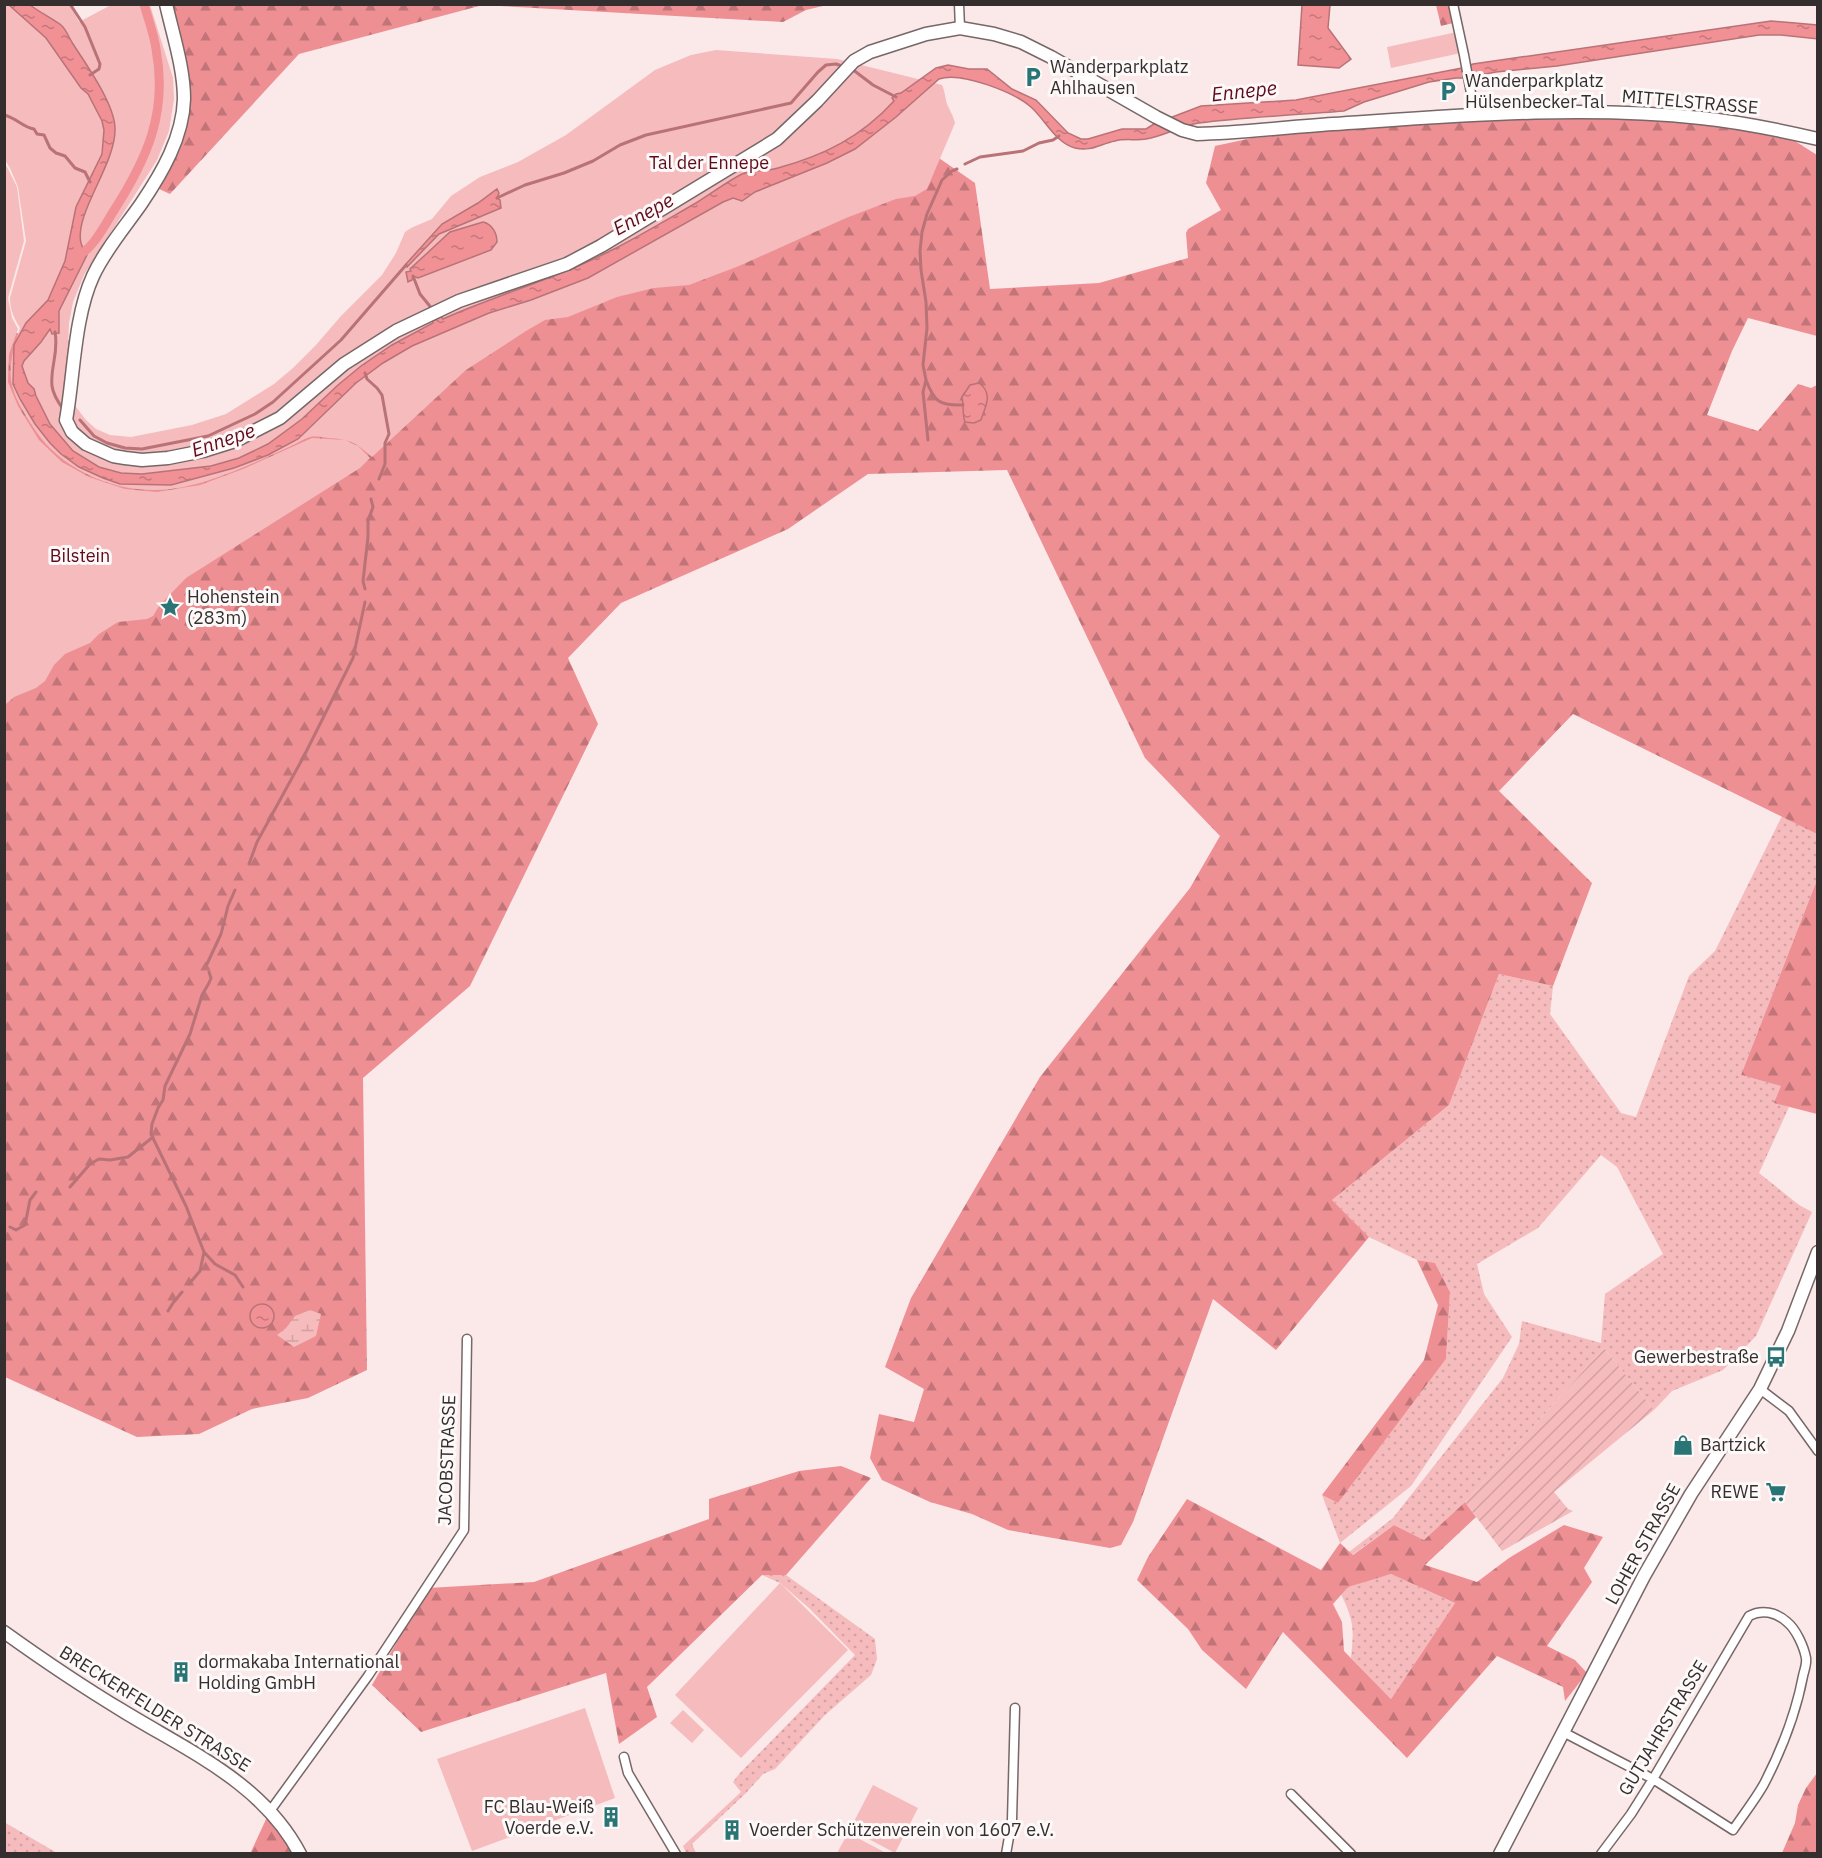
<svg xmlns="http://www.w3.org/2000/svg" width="1822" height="1858" viewBox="0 0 1822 1858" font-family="'IBM Plex Sans',sans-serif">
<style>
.grass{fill:url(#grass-dots)}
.forest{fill:url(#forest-firs);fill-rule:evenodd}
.wetland{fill:url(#wetland-marsh)}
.park{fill:#f5bbbd}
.garden{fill:url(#garden-furrows)}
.water{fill:url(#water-ripples);stroke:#b97377;stroke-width:1.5}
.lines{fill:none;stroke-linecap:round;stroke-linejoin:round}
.stream{stroke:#b97377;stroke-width:3}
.canal{stroke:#f19196;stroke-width:9}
.street-casing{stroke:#776767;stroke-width:11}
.secondary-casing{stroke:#776767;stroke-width:15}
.street{stroke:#fff;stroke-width:8}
.secondary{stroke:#fff;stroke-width:12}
.labels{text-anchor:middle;stroke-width:6;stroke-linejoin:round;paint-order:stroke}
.poi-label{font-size:18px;fill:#352e2e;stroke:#fdf9f9;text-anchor:start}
.street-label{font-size:18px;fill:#352e2e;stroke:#fdf9f9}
.park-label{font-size:18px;fill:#5f091b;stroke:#fdf9f9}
.water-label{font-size:20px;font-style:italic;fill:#600b1c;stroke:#fdf9f9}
</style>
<defs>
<pattern id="grass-dots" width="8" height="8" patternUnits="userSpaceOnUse" patternTransform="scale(1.5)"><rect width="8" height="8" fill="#f5bbbd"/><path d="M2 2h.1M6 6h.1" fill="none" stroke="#d3a1a3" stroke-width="1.8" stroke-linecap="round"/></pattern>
<pattern id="forest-firs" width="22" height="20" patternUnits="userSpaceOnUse" patternTransform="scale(1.5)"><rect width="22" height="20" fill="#ee8f94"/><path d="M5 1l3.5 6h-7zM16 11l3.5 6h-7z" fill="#c27579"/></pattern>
<pattern id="wetland-marsh" width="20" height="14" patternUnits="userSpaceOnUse" patternTransform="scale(1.5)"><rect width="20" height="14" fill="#f5bbbd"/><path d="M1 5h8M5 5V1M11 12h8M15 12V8" fill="none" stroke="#d3a1a3"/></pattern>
<pattern id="garden-furrows" width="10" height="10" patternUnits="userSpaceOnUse" patternTransform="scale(1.5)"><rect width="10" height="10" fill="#f5bbbd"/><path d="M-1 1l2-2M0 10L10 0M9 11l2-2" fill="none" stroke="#d3a1a3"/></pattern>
<pattern id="water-ripples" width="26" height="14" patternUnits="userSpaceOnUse" patternTransform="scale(1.5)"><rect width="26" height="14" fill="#f19196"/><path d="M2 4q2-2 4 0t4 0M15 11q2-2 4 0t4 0" fill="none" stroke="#c4777b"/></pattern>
</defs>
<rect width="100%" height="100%" fill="#fbe8e8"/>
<path class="grass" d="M 1782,816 L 1817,834 L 1817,880 L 1741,1075 L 1782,1086 L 1775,1102 L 1789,1107 L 1759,1173 L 1799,1205 L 1812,1212 L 1756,1336 L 1723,1370 L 1672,1391 L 1654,1410 L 1604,1348 L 1465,1502 L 1424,1540 L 1394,1525 L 1352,1555 L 1349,1552 L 1393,1518 L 1503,1378 L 1519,1344 L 1522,1321 L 1601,1343 L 1605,1294 L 1663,1254 L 1617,1167 L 1601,1155 L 1538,1228 L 1477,1264 L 1484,1294 L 1512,1337 L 1411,1486 L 1340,1543 L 1322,1495 L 1338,1503 L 1446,1359 L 1450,1292 L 1435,1263 L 1417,1260 L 1369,1237 L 1332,1200 L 1449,1105 L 1499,974 L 1553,986 L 1550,1014 L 1621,1113 L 1636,1117 L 1689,976 L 1715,951 Z
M 1391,1574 L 1455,1603 L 1391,1699 L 1351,1658 C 1354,1629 1354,1621 1341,1594 L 1348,1586 Z
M 762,1575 L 786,1575 L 875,1639 L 877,1659 L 871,1675 L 825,1715 L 775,1769 L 763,1774 L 746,1793 L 692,1844 L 696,1853 L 686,1853 L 683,1846 L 741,1792 L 733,1782 L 739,1774 L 855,1655 L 809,1608 L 780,1583 Z
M 4,1822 L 57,1853 L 5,1853 Z"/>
<path class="forest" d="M 170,5 L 827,5 L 806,10 L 783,22 L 483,5 L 299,54 L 170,194 L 157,188 L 184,124 Z
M 1436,5 L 1449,5 L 1453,23 L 1441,26 Z
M 1641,118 L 1720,125 L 1787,136 L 1817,155 L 1817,336 L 1748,318 L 1732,351 L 1707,415 L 1758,431 L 1798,384 L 1811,388 L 1817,385 L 1817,834 L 1573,714 L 1499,791 L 1592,883 L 1553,986 L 1499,974 L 1449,1105 L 1332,1200 L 1369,1237 L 1276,1350 L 1213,1299 L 1133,1522 L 1121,1545 L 1110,1548 L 1008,1530 L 972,1514 L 930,1502 L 882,1480 L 870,1458 L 879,1414 L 914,1422 L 924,1389 L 885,1367 L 911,1298 L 1040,1077 L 1190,888 L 1220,836 L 1145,758 L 1007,470 L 868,474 L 788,529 L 621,603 L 568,658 L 598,724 L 470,986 L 363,1078 L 367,1370 L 308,1398 L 252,1409 L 199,1434 L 137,1437 L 5,1377 L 4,331 L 73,341 L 60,422 L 131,465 L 936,156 L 975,183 L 990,289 L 1099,283 L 1188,258 L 1186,233 L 1188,229 L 1221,210 L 1206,183 L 1215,146 L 1252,138 L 1403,124 L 1515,120 Z
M 1817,880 L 1818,1114 L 1817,1114 L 1774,1103 L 1781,1086 L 1741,1075 Z
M 1417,1260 L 1435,1263 L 1450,1292 L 1446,1359 L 1338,1503 L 1322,1495 L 1424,1360 L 1438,1305 Z
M 841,1466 L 871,1478 L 786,1575 L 762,1575 L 647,1687 L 657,1717 L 619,1744 L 606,1673 L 421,1732 L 372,1685 L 428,1588 L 534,1582 L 709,1519 L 709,1499 L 799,1471 Z
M 1187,1499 L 1321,1570 L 1340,1543 L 1353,1555 L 1394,1525 L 1424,1540 L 1465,1502 L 1476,1517 L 1425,1565 L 1477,1582 L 1509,1558 L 1564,1525 L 1603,1537 L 1584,1568 L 1592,1582 L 1547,1646 L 1575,1660 L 1587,1673 L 1565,1701 L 1563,1687 L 1497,1656 L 1407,1758 L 1283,1632 L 1246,1689 L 1202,1650 L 1188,1629 L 1137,1580 L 1148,1557 ZM 1391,1574 L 1455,1603 L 1391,1699 L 1344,1651 L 1342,1622 L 1333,1604 L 1348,1587 Z
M 1817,1773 L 1817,1853 L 1782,1853 L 1795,1823 L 1798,1805 L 1806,1788 Z
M 268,1815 L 294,1854 L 250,1854 Z"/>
<path class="wetland" d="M 310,1310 L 321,1314 L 316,1336 L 294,1347 L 277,1335 L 286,1328 L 295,1316 Z"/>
<path class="park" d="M 5,5 L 70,5 L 79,22 L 111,5 L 150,5 L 173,78 L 174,99 L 169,131 L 157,160 L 84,275 L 73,302 L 69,323 L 68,347 L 63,390 L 86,420 L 96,429 L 110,435 L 131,437 L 192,425 L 226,414 L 274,384 L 293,368 L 316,345 L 341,316 L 382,275 L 396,253 L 405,232 L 411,228 L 432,219 L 451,196 L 480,177 L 518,162 L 566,135 L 655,70 L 691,55 L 716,50 L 837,59 L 942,85 C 945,91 945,98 947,104 C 950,111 953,115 955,123 L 927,189 L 915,196 L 896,199 L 846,218 L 739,266 L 689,285 L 654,288 L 617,297 L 568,317 L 545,320 L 526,331 L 466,370 L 372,457 C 356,443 350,439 328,438 C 323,437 315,436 310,437 C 303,439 296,444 289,447 C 274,454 259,461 244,467 C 218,478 185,490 156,490 C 111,491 60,468 35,430 C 8,388 4,377 20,328 C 14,318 10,310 10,298 L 26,241 L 18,187 L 10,168 L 5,160 Z
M 1457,32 L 1461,53 L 1391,68 L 1387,47 Z
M 5,163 L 17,187 L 24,241 L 8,298 L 12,318 L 18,329 L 9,354 L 8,382 L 18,406 L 39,440 L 62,462 L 89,477 L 125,489 L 157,492 L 200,485 L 243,469 L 312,438 L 345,440 L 358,446 L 370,458 L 360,468 L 186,578 L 159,606 L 153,616 L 147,619 L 118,622 L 99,634 L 90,643 L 65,654 L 54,665 L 45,681 L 36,688 L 14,697 L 5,705 Z
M 780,1583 L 848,1650 L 741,1758 L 675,1695 Z
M 585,1708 L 615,1798 L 472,1851 L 437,1759 Z
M 683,1710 L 704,1730 L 692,1743 L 670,1723 Z
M 873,1785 L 918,1808 L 895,1853 L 850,1829 Z
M 848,1833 L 886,1853 L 837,1853 Z"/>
<path class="garden" d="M 1604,1348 L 1654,1410 L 1554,1492 L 1568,1509 L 1573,1511 L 1502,1551 L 1465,1502 Z"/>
<path class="water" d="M 9,5 L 30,5 C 41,13 51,18 61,25 C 66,29 69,38 73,44 C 86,64 116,106 115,130 C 115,165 74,214 81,243 C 82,247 85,251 87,255 L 59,311 L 59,333 L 52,334 L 50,329 L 41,342 L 24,361 L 22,366 L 28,383 L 34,389 L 36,396 L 50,424 L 73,451 L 99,467 L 121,473 L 142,474 L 211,466 L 239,458 L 268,444 L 302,419 L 338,385 L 361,366 L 392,345 L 433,323 L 432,320 L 440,315 L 443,319 C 499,294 558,278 612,250 C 640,236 668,219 696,203 C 711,194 726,182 742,174 C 753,169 766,172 778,168 C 825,155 861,137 894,101 L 892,98 L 896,94 L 901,93 L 936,68 L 948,65 L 969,69 L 987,69 L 1012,89 L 1036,100 L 1068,133 L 1081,139 L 1088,139 L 1122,129 L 1146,129 L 1154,124 L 1201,106 L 1296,100 L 1462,68 L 1473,64 L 1771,21 L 1817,25 L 1818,39 L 1781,35 L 1759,35 L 1557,66 L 1496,72 L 1464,78 L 1456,78 L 1429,82 L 1364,102 L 1344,111 C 1296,115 1247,117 1199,123 C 1180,126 1164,136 1146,139 C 1136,141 1125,138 1115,141 C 1100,144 1091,152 1075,148 C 1056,143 1046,121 1032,108 C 1016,93 961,71 939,79 L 896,117 L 855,149 L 827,163 L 755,192 L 742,201 L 733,198 L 723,202 L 588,278 L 531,300 L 489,313 L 412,346 L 383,363 L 356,383 L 298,439 L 268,455 L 234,468 L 171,485 L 120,484 L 103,478 L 79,467 L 61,454 L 50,443 L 35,424 L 20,399 L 13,384 L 14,345 L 26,323 L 48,300 L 65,261 L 76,207 L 102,154 L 104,130 L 102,121 L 88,94 L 81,88 L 46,38 Z
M 1302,5 L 1330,5 L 1328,28 L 1351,59 L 1339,68 L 1298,65 Z
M 497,189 L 499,193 L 497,198 L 500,200 L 501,208 L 439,234 L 407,267 L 406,264 L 442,224 L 478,203 Z
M 483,222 C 492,224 497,233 497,242 L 491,250 L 418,278 L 413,276 L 412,280 L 408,282 L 406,272 L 411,271 L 410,269 L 450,232 Z
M 979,383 C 994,394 985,407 981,420 L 974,423 L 965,422 C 962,413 964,406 962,397 L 970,385 Z
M250 1316a12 12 0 1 1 24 0a12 12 0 1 1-24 0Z"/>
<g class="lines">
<path class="stream" d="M 70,4 L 85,27 L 100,64 L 99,69 L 90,75
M 852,69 L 873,85 L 896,97
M 4,115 C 17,118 22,127 34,129 L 37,134 L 44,135 L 50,148 L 56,153 L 65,156 L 75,168 L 85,172 L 90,182
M 965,164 L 980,157 L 1023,151 L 1039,143 L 1053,140 L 1059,136
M 497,198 L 525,185 L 564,173 L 593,161 L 620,145 L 646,135 L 791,103 L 818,72 L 826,65 L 836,64 L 845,67
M 413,276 L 420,294 L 433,310
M 55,332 C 59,353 50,367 52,386 C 53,394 58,402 63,409
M 365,373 L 367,379 L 377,388 L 382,395 L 389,434 L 385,443 L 385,464 L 379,479
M 926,380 C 934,401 939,406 963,405
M 80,420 L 94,436 L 107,443 L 125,448 L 142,449 L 208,436 L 255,414 L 273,402 L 341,340 L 406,265
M 928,440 L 923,392 L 926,380 L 923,365 L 927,328 L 926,302 L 921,270 L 920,251 L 922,232 L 927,214 L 942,180 L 952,171 L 957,169
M 365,589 L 363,581 L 368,537 L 368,521 L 373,507 L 371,499
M 249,864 L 257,842 L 304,756 L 353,658 L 365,602
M 207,964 L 221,934 L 228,906 L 235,890
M 209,972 L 211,978 L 209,983 L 202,995 L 190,1034 L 165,1086 L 163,1100 L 158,1108 L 152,1124 L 151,1134 L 186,1206 L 204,1252 L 215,1264 L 235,1275 L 243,1287
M 70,1187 L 90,1164 L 99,1159 L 110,1160 L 128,1157 L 153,1137
M 10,1227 L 16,1230 L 25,1225 L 30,1200 L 36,1192
M 189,1284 L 200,1271 L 204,1252
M 168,1311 L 173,1303 L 182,1292"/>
<path class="canal" d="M 76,257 C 93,249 103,228 113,212 C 147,159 168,113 156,49 C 154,34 148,19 144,4"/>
<g class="street-casing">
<path id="street" d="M 959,4 L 960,28
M 1453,4 L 1464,55 L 1475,115
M 1760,1389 L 1789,1411 L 1818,1451
M 1563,1732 L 1653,1779 L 1733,1830 C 1743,1815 1755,1800 1764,1784 C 1781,1751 1796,1713 1803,1676 C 1804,1671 1807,1664 1806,1658 C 1804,1647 1796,1629 1787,1622 C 1776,1612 1762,1609 1749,1616 L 1653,1779 L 1631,1814 L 1601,1854
M 624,1757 L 628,1773 L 676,1854
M 1291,1794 L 1351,1854
M 270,1811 L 368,1676 L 464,1530 L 467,1339
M 1006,1854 L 1012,1820 L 1015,1708"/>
</g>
<g class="secondary-casing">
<path id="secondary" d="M 166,4 C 173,35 184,68 184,99 C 183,137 162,173 141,204 C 125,227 105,250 93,276 C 74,317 74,376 66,420 L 72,432 L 86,444 L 113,456 L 125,458 L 142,460 L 168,458 L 203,451 L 235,441 L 280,418 L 344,364 L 396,331 L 459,301 L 567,264 L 601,246 L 777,139 L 817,101 L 854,61 L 870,52 L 926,34 L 960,28 L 994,34 L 1021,42 L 1051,57 L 1156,117 L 1182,130 L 1197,134 C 1242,133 1287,127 1333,124 C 1453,116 1581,105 1701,118 C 1740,122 1779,130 1818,139
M 4,1632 C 43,1660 83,1687 123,1711 C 188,1751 263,1783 300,1854
M 1500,1854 L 1644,1576 L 1691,1494 L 1760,1389 L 1788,1331 L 1818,1252"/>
</g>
<use href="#street" class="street"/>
<use href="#secondary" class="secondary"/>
</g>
<defs>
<g id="parking-bare" transform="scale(1.62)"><path d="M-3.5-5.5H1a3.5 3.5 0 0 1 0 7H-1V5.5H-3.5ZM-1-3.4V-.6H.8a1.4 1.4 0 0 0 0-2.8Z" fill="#297475" stroke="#fdf9f9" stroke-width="2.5" paint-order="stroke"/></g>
<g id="sight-bare" transform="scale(1.62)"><path d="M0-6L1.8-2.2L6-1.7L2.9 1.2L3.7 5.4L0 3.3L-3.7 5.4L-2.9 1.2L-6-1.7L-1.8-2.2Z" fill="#297475" stroke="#fdf9f9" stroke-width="2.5" paint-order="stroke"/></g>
<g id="bus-bare" transform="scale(1.62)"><path d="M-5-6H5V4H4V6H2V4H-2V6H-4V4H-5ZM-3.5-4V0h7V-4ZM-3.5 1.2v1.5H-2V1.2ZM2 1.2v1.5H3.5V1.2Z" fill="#297475" stroke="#fdf9f9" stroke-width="2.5" paint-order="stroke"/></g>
<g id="shop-bare" transform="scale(1.62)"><path d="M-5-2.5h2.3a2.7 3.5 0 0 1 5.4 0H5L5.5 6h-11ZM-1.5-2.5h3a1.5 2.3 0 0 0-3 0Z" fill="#297475" stroke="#fdf9f9" stroke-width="2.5" paint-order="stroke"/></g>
<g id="supermarket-bare" transform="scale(1.62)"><path d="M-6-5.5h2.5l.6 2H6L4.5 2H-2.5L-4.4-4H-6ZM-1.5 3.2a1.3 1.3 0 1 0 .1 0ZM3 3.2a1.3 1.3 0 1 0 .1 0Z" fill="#297475" stroke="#fdf9f9" stroke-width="2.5" paint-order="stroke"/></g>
<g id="building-bare" transform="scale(1.62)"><path d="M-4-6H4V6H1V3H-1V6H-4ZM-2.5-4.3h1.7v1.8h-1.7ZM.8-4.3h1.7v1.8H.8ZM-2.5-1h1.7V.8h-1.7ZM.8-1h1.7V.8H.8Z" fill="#297475" stroke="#fdf9f9" stroke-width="2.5" paint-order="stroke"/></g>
</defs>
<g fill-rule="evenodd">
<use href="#parking-bare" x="1033" y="77"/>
<use href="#parking-bare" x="1448" y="91"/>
<use href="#sight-bare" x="170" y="607"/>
<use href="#bus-bare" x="1776" y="1357"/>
<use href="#shop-bare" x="1683" y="1445"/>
<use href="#supermarket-bare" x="1776" y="1492"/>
<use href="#building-bare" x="181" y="1672"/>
<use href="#building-bare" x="611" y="1817"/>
<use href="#building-bare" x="732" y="1830"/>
</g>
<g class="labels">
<g class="poi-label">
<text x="1050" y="73">Wanderparkplatz<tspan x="1050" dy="21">Ahlhausen</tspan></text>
<text x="1465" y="87">Wanderparkplatz<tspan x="1465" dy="21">Hülsenbecker Tal</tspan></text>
<text x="187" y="603">Hohenstein<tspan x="187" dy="21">(283m)</tspan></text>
<text x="1759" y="1363" text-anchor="end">Gewerbestraße</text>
<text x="1700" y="1451">Bartzick</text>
<text x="1759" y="1498" text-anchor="end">REWE</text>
<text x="198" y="1668">dormakaba International<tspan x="198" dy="21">Holding GmbH</tspan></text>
<text x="594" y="1813" text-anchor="end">FC Blau-Weiß<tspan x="594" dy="21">Voerde e.V.</tspan></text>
<text x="749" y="1836">Voerder Schützenverein von 1607 e.V.</text>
</g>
<g class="street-label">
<text transform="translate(1690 102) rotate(5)" y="6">MITTELSTRASSE</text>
<text transform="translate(447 1460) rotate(-88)" y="6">JACOBSTRASSE</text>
<text transform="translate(1643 1544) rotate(-61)" y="6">LOHER STRASSE</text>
<text transform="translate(155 1709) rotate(32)" y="6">BRECKERFELDER STRASSE</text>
<text transform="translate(1663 1728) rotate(-59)" y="6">GUTJAHRSTRASSE</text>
</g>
<g class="park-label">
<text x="709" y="169">Tal der Ennepe</text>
<text x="80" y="562">Bilstein</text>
</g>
<g class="water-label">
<text transform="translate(1244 91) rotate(-6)" y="7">Ennepe</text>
<text transform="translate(643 214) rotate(-29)" y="7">Ennepe</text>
<text transform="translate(223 440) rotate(-19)" y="7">Ennepe</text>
</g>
</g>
<rect width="1822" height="1858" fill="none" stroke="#352e2e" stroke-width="12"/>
</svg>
